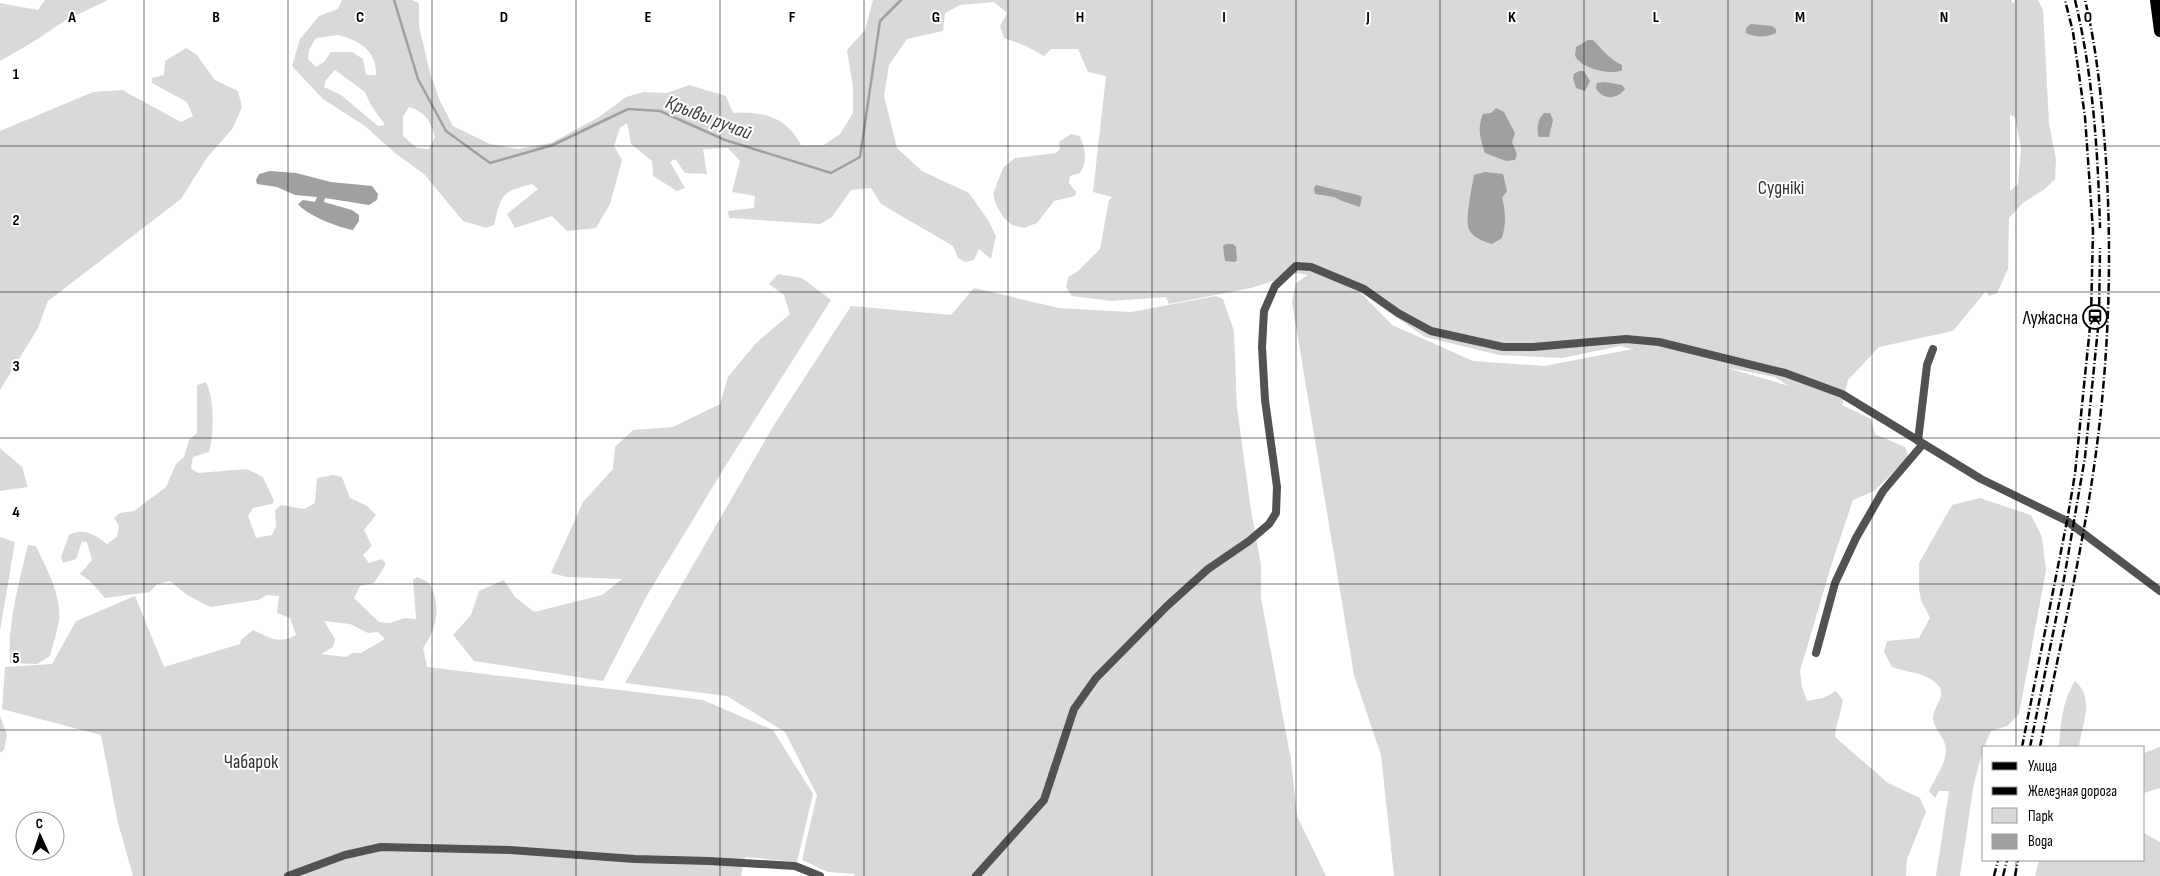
<svg xmlns="http://www.w3.org/2000/svg" width="2160" height="876" viewBox="0 0 2160 876" font-family="'Sofia Sans Condensed',sans-serif">
<style>
.green{fill:#d9d9d9;fill-rule:evenodd}
.water{fill:#a0a0a0}
.lines{fill:none;stroke-linecap:round;stroke-linejoin:round}
.stream{stroke:#a0a0a0;stroke-width:2.5}
.minor{stroke:#525252;stroke-width:8}
.primary{stroke:#000;stroke-width:12}
.rail{stroke:#000;stroke-width:2.5;stroke-dasharray:8 2.5 1 2.5;stroke-linecap:butt}
.grid{fill:none;stroke:#000;stroke-width:1;stroke-opacity:0.55}
.labels{text-anchor:middle;stroke-width:4;stroke-linejoin:round;paint-order:stroke}
.park-label{font-size:19px;fill:#303030;stroke:#fff}
.poi-label{font-size:19px;fill:#000;stroke:#fff;text-anchor:end}
.water-label{font-size:20px;font-style:italic;fill:#414141;stroke:#fff}
.grid-label{font-size:16px;text-anchor:middle;font-weight:bold;fill:#000;stroke:#fff;stroke-width:4;stroke-linejoin:round;paint-order:stroke}
</style>
<rect width="100%" height="100%" fill="#fff"/>
<path class="green" d="M 45,0 L 108,0 L 66,20 L 33,42 L 0,61 L 0,3 L 38,10 Z
M 342,0 L 412,0 L 419,3 L 419,26 L 430,73 L 440,101 L 453,126 L 490,144 L 518,149 L 551,143 L 599,117 L 626,97 L 644,92 L 667,93 L 689,85 L 726,96 L 733,113 C 764,111 786,117 801,145 L 824,145 L 840,134 L 853,113 L 853,87 L 847,50 L 865,30 L 873,0 L 2012,0 L 2012,3 L 2015,2 L 2014,0 L 2038,0 L 2043,10 L 2049,123 L 2056,160 L 2055,179 L 2045,189 L 2023,203 L 2009,218 L 2008,269 L 1997,293 L 1989,296 L 1986,291 L 1953,331 L 1879,347 L 1848,380 L 1842,405 L 1871,419 L 1875,434 L 1905,447 L 1908,454 L 1904,462 L 1874,491 L 1853,500 L 1832,563 L 1800,671 L 1802,687 L 1807,701 L 1823,698 L 1836,691 L 1843,700 C 1841,713 1836,724 1835,737 L 1888,783 L 1920,798 L 1926,812 L 1907,859 L 1906,876 L 1394,876 L 1381,755 L 1354,675 L 1292,302 L 1296,283 L 1308,275 L 1298,273 L 1251,288 L 1169,304 L 1166,297 L 1112,301 L 1072,296 L 1066,287 L 1068,277 L 1077,272 L 1100,249 L 1109,200 L 1112,197 L 1093,192 L 1106,76 L 1088,72 L 1078,49 L 1051,49 L 1044,56 L 1026,46 L 1004,38 L 1000,26 L 1007,13 L 994,2 L 960,5 L 945,13 L 943,31 L 907,39 L 889,65 L 884,96 L 897,148 L 922,171 L 969,193 L 988,220 L 996,236 L 991,259 L 979,249 L 974,260 L 965,262 L 958,258 L 953,246 L 881,204 L 871,188 L 851,190 L 832,217 L 820,224 L 729,218 L 728,211 L 754,208 L 755,196 L 732,192 L 740,161 L 728,148 L 703,149 L 707,174 L 685,173 L 675,159 L 670,162 L 685,188 L 677,191 L 653,176 L 652,161 L 631,144 L 627,123 L 620,128 L 614,146 L 622,160 L 610,204 L 596,228 L 567,231 L 552,216 L 515,228 L 507,214 L 538,189 L 532,184 C 501,192 502,193 494,225 L 486,228 L 463,221 L 424,174 L 395,153 L 365,126 L 323,99 L 292,66 L 300,39 L 319,16 L 338,9 ZM 338,35 C 358,40 377,50 376,75 L 366,75 L 363,59 L 352,52 L 331,52 L 324,62 L 316,67 L 308,59 L 309,50 L 316,38 ZM 335,70 L 365,92 L 371,105 L 385,125 L 378,126 L 341,95 L 324,87 L 326,80 ZM 409,107 C 425,112 431,121 435,137 L 429,149 L 417,148 L 403,136 L 403,117 ZM 2010,115 L 2015,117 L 2021,148 L 2018,184 L 2010,191 ZM 1360,292 L 1425,337 L 1499,355 L 1562,358 L 1620,346 L 1633,349 L 1544,366 L 1473,361 L 1392,325 ZM 1724,367 L 1775,377 L 1789,386 Z
M 186,48 L 196,54 L 215,80 L 238,91 L 242,107 L 233,128 L 206,159 L 181,199 L 48,301 L 38,328 L 0,390 L 0,131 L 93,92 L 122,90 L 181,122 L 193,116 L 187,102 L 152,83 L 152,78 L 164,75 L 165,61 Z
M 1071,134 L 1080,136 C 1085,149 1088,161 1080,173 L 1070,176 L 1069,183 L 1076,192 L 1075,196 L 1054,201 L 1037,223 L 1024,228 L 1012,225 L 1004,218 L 996,205 L 993,194 L 1003,168 L 1015,158 L 1056,153 L 1060,149 L 1059,142 Z
M 778,274 L 802,278 L 831,300 L 726,465 L 646,597 L 603,681 L 474,661 L 453,635 L 471,615 L 479,591 L 504,580 L 515,597 L 534,612 L 602,595 L 622,579 L 567,577 L 551,573 L 583,502 L 613,469 L 615,447 L 633,430 L 673,427 L 720,404 L 728,377 L 756,343 L 790,314 L 784,295 L 769,284 Z
M 974,288 L 1059,308 L 1131,312 L 1216,296 L 1223,299 L 1234,331 L 1237,408 L 1251,510 L 1261,565 L 1261,598 L 1291,760 L 1297,816 L 1326,876 L 853,876 L 855,874 L 828,872 L 802,860 L 817,795 L 785,732 L 727,696 L 625,683 L 774,425 L 851,306 L 951,315 Z
M 206,382 C 215,401 214,431 209,452 L 193,457 L 191,468 L 198,473 L 247,469 L 263,477 L 274,501 L 272,504 L 253,508 L 248,516 L 256,538 L 272,535 L 276,526 L 275,510 L 281,505 L 304,509 L 315,503 L 317,478 L 333,475 L 342,477 L 350,498 L 367,506 L 376,515 L 364,530 L 372,546 L 363,555 L 369,563 L 382,559 L 386,564 L 374,583 L 360,586 L 354,598 L 379,622 L 390,623 L 405,618 L 416,619 L 413,580 L 417,577 C 421,579 428,581 430,585 C 442,605 436,631 423,648 L 427,667 L 703,700 L 773,730 L 813,794 L 797,862 L 745,857 L 741,876 L 133,876 L 118,823 L 101,735 L 2,709 L 5,667 L 52,664 L 76,621 L 135,596 L 164,667 L 240,644 L 241,640 L 253,630 C 269,637 279,645 296,635 L 290,618 L 277,613 L 279,596 L 267,595 L 258,600 L 210,607 L 187,595 L 170,581 L 157,584 L 150,592 L 105,598 L 90,581 L 80,574 L 92,560 L 87,542 L 82,541 L 76,559 L 63,563 L 61,557 L 69,535 C 83,527 96,535 107,544 L 117,537 L 119,526 L 114,518 L 120,513 L 134,511 L 166,487 L 176,464 L 184,457 L 189,440 L 197,433 L 197,385 ZM 324,621 L 350,624 L 368,633 L 378,632 L 385,639 L 361,653 L 352,653 L 346,657 L 321,654 L 333,647 L 335,639 Z
M 0,448 L 22,467 L 28,487 L 0,491 Z
M 1980,498 L 2031,515 L 2042,537 L 2046,571 L 2019,714 L 2007,726 L 1991,731 L 1984,747 L 1974,783 L 1960,876 L 1936,876 L 1949,791 L 1939,791 L 1935,798 L 1929,791 C 1934,780 1945,765 1946,752 C 1948,739 1933,731 1933,717 C 1934,706 1947,695 1938,685 C 1926,672 1908,673 1892,667 L 1884,652 L 1887,641 L 1919,638 L 1930,618 L 1921,600 L 1919,589 L 1919,563 L 1952,505 Z
M 0,537 L 15,542 L 0,631 Z
M 28,545 L 36,546 C 46,568 62,595 59,621 C 57,633 53,644 50,656 L 37,664 L 10,663 C 7,624 19,583 28,545 Z
M 2075,681 C 2096,699 2081,726 2079,747 L 2059,747 C 2061,724 2062,701 2075,681 Z
M 0,716 L 7,735 L 4,750 L 0,753 Z
M 2160,747 L 2160,788 L 2144,793 L 2144,753 Z
M 2144,833 L 2160,842 L 2160,876 L 2035,876 L 2039,860 L 2144,860 Z"/>
<path class="water" d="M 1751,24 L 1772,26 L 1776,29 L 1776,33 C 1767,38 1754,37 1746,33 L 1746,28 Z
M 1588,40 L 1593,40 C 1602,49 1610,60 1622,65 L 1622,70 C 1612,76 1578,68 1575,55 C 1575,52 1576,49 1576,47 Z
M 1579,71 L 1584,71 L 1590,81 L 1585,91 L 1576,88 L 1573,78 L 1574,74 Z
M 1605,82 L 1622,85 L 1625,89 C 1617,100 1602,100 1596,88 L 1597,83 Z
M 1496,108 L 1504,112 L 1515,133 L 1512,142 L 1517,154 L 1515,160 L 1506,161 L 1485,153 C 1480,139 1477,128 1483,114 L 1491,113 Z
M 1544,113 L 1550,113 L 1553,120 L 1549,137 L 1539,137 C 1536,130 1538,118 1544,113 Z
M 270,171 L 296,173 L 331,182 L 372,186 L 378,194 L 377,200 L 369,205 L 325,198 L 324,202 L 352,210 L 359,215 L 359,221 L 353,230 C 340,228 306,215 298,204 L 303,200 L 315,202 L 317,197 L 295,195 L 277,187 L 257,184 L 256,180 L 259,174 Z
M 1485,172 L 1503,174 L 1507,191 L 1502,198 C 1506,212 1506,224 1502,238 L 1492,244 C 1483,241 1470,237 1468,226 C 1466,217 1472,186 1474,175 Z
M 1316,185 L 1358,195 L 1362,197 L 1360,207 L 1342,201 L 1334,197 L 1315,194 L 1314,188 Z
M 1226,244 L 1233,244 L 1236,247 L 1237,260 L 1235,262 L 1225,261 L 1223,246 Z"/>
<g class="lines">
<path class="stream" d="M 394,0 L 418,79 L 446,131 L 490,163 L 553,145 L 628,109 L 660,111 L 725,140 L 831,173 L 860,157 L 880,21 L 901,0"/>
<path class="minor" d="M 1918,441 L 1927,365 L 1933,349
M 1816,653 L 1835,583 L 1856,538 L 1883,491 L 1923,444
M 288,876 L 345,855 L 381,847 L 510,850 L 635,859 L 709,861 L 795,866 L 820,876
M 976,876 L 1044,800 L 1074,709 L 1096,678 L 1167,606 L 1208,569 L 1249,541 L 1269,524 L 1276,513 L 1277,487 L 1265,400 L 1262,347 L 1264,311 L 1275,286 L 1296,266 L 1311,267 L 1364,289 L 1398,313 L 1431,331 L 1503,347 L 1533,347 L 1626,339 L 1659,342 L 1785,373 L 1842,394 L 1981,479 L 2067,521 L 2160,591"/>
<path class="primary" d="M 2156,0 L 2160,31"/>
<path class="rail" d="M 2075,0 C 2093,75 2098,151 2100,228
M 2022,747 L 2067,521 L 2075,474 L 2091,317 L 2093,231 L 2085,117 L 2073,32 L 2065,0
M 2030,747 L 2064,579 L 2085,457 L 2099,318 L 2100,248
M 2040,747 C 2059,647 2084,547 2097,445 C 2109,351 2112,256 2106,161 C 2102,106 2098,54 2085,0
M 1994,876 L 1998,860
M 2003,876 L 2007,860
M 2015,876 L 2018,860"/>
</g>
<path class="grid" d="M 144,0 L 144,876M 288,0 L 288,876M 432,0 L 432,876M 576,0 L 576,876M 720,0 L 720,876M 864,0 L 864,876M 1008,0 L 1008,876M 1152,0 L 1152,876M 1296,0 L 1296,876M 1440,0 L 1440,876M 1584,0 L 1584,876M 1728,0 L 1728,876M 1872,0 L 1872,876M 2016,0 L 2016,747M 0,146 L 2160,146M 0,292 L 2160,292M 0,438 L 2160,438M 0,584 L 2160,584M 0,730 L 2160,730M 2016,860 L 2016,876"/>
<defs>
<g id="station-ring" transform="scale(1.25)"><circle r="9.5" fill="#fff" stroke="#000" stroke-width="1.5"/><path d="M-3-6H3Q5-6 5-4V2Q5 4 3 4L4.5 6H3L1.5 4h-3L-3 6H-4.5L-3 4Q-5 4-5 2V-4Q-5-6-3-6ZM-3.5-4v3h7v-3ZM-3.5 1v1.5H-2V1ZM2 1v1.5H3.5V1Z" fill="#000"/></g>
</defs>
<g fill-rule="evenodd">
<use href="#station-ring" x="2095" y="317"/>
</g>
<g class="labels">
<g class="park-label">
<text x="1781" y="194">Суднікі</text>
<text x="251" y="768">Чабарок</text>
</g>
<g class="poi-label">
<text x="2078" y="324">Лужасна</text>
</g>
<g class="water-label">
<text transform="translate(709 117) rotate(21)" y="7">Крывы ручай</text>
</g>
</g>
<g class="grid-label">
<text x="72" y="22">A</text>
<text x="216" y="22">B</text>
<text x="360" y="22">C</text>
<text x="504" y="22">D</text>
<text x="648" y="22">E</text>
<text x="792" y="22">F</text>
<text x="936" y="22">G</text>
<text x="1080" y="22">H</text>
<text x="1224" y="22">I</text>
<text x="1368" y="22">J</text>
<text x="1512" y="22">K</text>
<text x="1656" y="22">L</text>
<text x="1800" y="22">M</text>
<text x="1944" y="22">N</text>
<text x="2088" y="22">O</text>
<text x="16" y="79">1</text>
<text x="16" y="225">2</text>
<text x="16" y="371">3</text>
<text x="16" y="517">4</text>
<text x="16" y="663">5</text>
</g>
<rect x="1982" y="746" width="162" height="115" fill="#ffffff" stroke="#999999"/>
<rect x="1992" y="762" width="25" height="8" fill="#000000" stroke="#999999"/>
<text x="2028" y="771" font-size="15" fill="#000000">Улица</text>
<rect x="1992" y="787" width="25" height="8" fill="#000000" stroke="#999999"/>
<text x="2028" y="796" font-size="15" fill="#000000">Железная дорога</text>
<rect x="1992" y="808" width="25" height="15" fill="#d9d9d9" stroke="#999999"/>
<text x="2028" y="821" font-size="15" fill="#000000">Парк</text>
<rect x="1992" y="834" width="25" height="15" fill="#a0a0a0" stroke="#999999"/>
<text x="2028" y="846" font-size="15" fill="#000000">Вода</text>
<g transform="translate(40 836) rotate(357)"><circle r="24" fill="#ffffff" stroke="#999999"/>
<path d="M0-4L9 19L0 12L-9 19Z" fill="#000000"/>
<text y="-8" font-size="14" font-weight="bold" text-anchor="middle" fill="#000000">С</text>
</g>
</svg>
